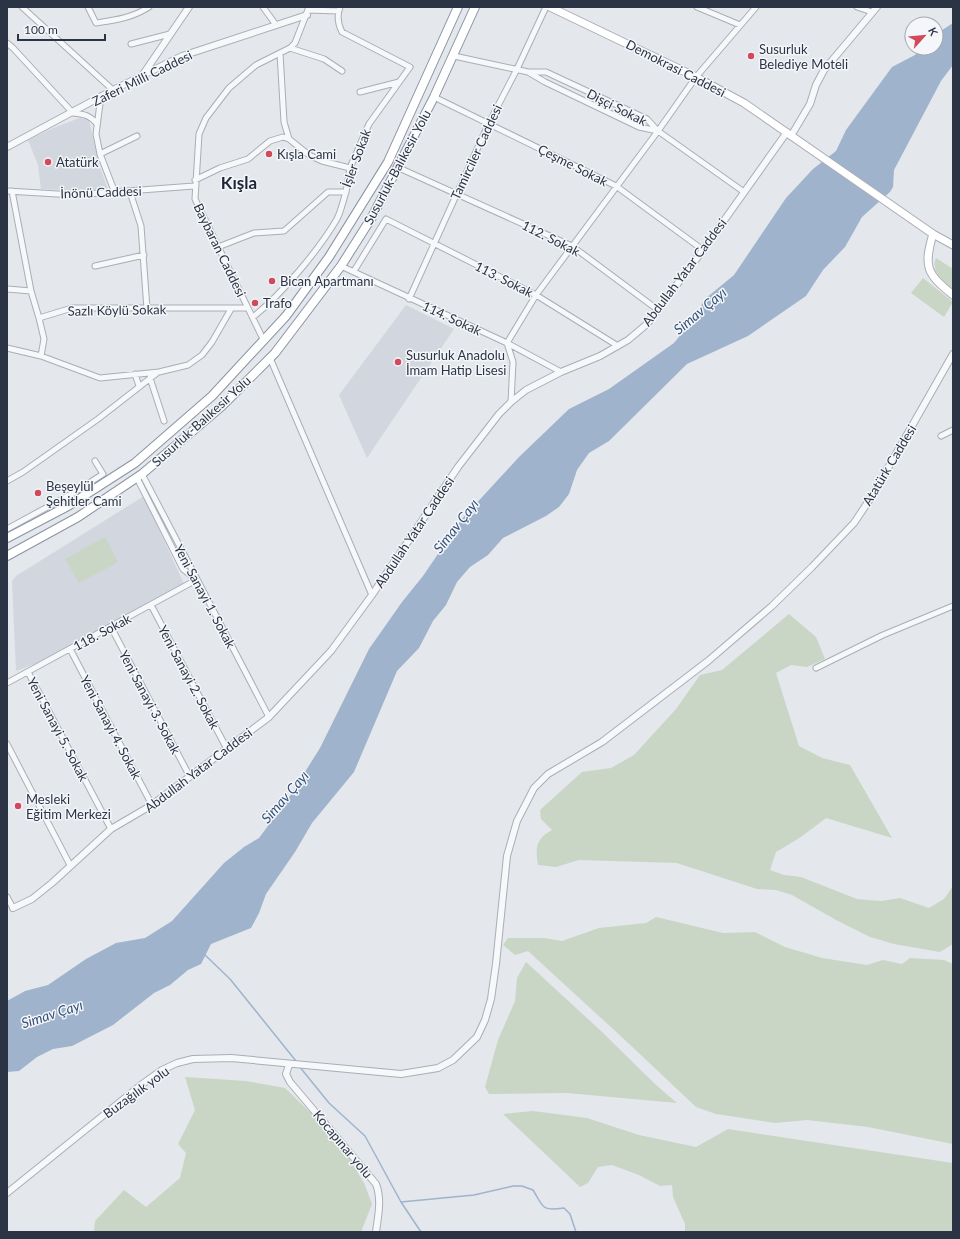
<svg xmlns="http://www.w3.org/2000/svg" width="960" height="1239" viewBox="0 0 960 1239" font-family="Lato,sans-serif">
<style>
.built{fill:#d2d6de}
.green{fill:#c9d6c5}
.water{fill:#9fb4cc}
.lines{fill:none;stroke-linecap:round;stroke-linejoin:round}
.stream{stroke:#9fb4cc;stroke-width:1.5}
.minor-casing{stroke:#a9aeb7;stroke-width:7}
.tertiary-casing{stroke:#a9aeb7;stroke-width:8}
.secondary-casing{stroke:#a9aeb7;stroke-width:9}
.trunk-casing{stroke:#8b94a3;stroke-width:10}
.minor{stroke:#f7f8fa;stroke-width:5}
.tertiary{stroke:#f7f8fa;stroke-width:6}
.secondary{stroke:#fff;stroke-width:7}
.trunk{stroke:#fff;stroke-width:8}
.poi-dot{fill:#d1495b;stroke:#f4f6f9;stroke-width:1.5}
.labels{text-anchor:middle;stroke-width:3;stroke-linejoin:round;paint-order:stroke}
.poi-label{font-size:13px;fill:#2b3445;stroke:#f4f6f9;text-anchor:start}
.street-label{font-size:13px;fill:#2b3445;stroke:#f4f6f9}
.water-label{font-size:14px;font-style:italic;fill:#34527a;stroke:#f4f6f9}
.district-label{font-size:17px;font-weight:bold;fill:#1d2536;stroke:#f4f6f9}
</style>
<rect width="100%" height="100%" fill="#e4e7ec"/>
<path class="built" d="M 82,117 L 89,120 L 99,165 L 109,192 L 41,189 L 38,165 L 28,140 L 51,129 Z
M 406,305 L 454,329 L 367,458 L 339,395 Z
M 144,496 L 184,584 L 40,662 L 16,671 L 12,581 L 16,576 Z"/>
<path class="green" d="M 936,258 L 953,269 L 953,291 C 944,282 930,271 936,258 Z
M 923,278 L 953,302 L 944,317 L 911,293 Z
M 105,537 L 118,562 L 79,583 L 65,559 Z
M 789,614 L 816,637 L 825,659 L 807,667 L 791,665 L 776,673 L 799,746 L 822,758 L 850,765 L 892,838 L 826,818 L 801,837 L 776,852 L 770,870 L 784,875 L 801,877 L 857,899 L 881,901 L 900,898 L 929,908 L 944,899 L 953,886 L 953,944 L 940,952 L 894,944 L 870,937 L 836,920 L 792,895 L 776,890 L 757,889 L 677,863 L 579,860 L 556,867 L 538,865 C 535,847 536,839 552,830 L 541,819 L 540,810 L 582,772 L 611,768 L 634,755 L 676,709 L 700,675 L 722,670 Z
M 656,917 L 723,933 L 755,932 L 785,947 L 822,958 L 867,965 L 883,960 L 902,964 L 910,958 L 944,960 L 953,964 L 953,1144 L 868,1127 L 807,1120 L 775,1123 L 716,1114 L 696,1107 L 625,1040 L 528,951 L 515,955 L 503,945 L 508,938 L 544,938 L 562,941 L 599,928 L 646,923 Z
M 526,962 L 601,1031 L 656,1085 L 677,1103 L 567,1093 L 489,1094 L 485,1087 L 498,1040 L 515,1001 L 517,978 Z
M 185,1077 L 246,1081 L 285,1088 L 314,1116 L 349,1158 L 364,1183 L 372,1204 L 361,1232 L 94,1232 L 95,1221 L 124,1190 L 146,1207 L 180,1178 L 186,1153 L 178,1144 L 195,1110 Z
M 533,1111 L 587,1118 L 639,1135 L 696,1147 L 728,1129 L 953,1163 L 953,1232 L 685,1232 L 685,1224 L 673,1197 L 672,1185 L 660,1186 L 639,1175 L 612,1165 L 598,1167 L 588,1183 L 580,1187 L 503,1114 Z"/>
<path class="water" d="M 953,23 L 953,65 L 941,81 L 894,170 L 893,187 L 890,192 L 862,217 L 845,247 L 823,270 L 806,296 L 748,336 L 687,364 L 609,441 L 589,453 L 577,470 L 569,494 L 559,507 L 546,516 L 503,538 L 488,555 L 470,567 L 457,582 L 446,605 L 433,621 L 419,648 L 397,671 L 354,772 L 312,823 L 295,852 L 266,894 L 259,913 L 251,928 L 211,944 L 201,964 L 188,970 L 170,985 L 154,993 L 113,1025 L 72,1046 L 53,1049 L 37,1057 L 19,1071 L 7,1072 L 7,1001 L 25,991 L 48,985 L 86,959 L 116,943 L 145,938 L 172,921 L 224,863 L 244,847 L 259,838 L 288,799 L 320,748 L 369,649 L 402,602 L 423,576 L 461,520 L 519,457 L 569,409 L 609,389 L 674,343 L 691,322 L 705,299 L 734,275 L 786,198 L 813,169 L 836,151 L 846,130 L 892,67 L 915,55 L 922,48 L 936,48 L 936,34 Z"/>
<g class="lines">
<path class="stream" d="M 205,955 L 230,979 L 296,1061
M 299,1066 L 329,1103 L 365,1136 L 401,1202 L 421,1232
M 401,1202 L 474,1195 L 513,1186 L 522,1186 L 533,1190 C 544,1208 541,1211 564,1208 L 570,1214 L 576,1232"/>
<g class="minor-casing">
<path id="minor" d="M 22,7 L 113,90
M 88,7 L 96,23 C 116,20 132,18 149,7
M 263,7 L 276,25
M 697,7 L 740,25
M 857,7 L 872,12
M 308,10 L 339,11
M 7,43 L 13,48 L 73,113 C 83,114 90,115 97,124
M 131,44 L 170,34
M 290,48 L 324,59 L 342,71
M 280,53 L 284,122 L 289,139
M 454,56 L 528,72 L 546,72 L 647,119 L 658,131 L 639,127 L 545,82 L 528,72
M 360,92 L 399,82
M 101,96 L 96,134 L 100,154 L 115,193
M 434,97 L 616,186 L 703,250
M 658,131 L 744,192
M 100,154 L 137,136
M 399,168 L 572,246 L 658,310
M 195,180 L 220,168 L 248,159 L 270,141 L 283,137 L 289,139 L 309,155 L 322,161 L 350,168
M 7,191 L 74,195 L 194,186
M 12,191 L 31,291
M 130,192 L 141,226 L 147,309
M 218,247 L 254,233 L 284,231 L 328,192 L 346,192 L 350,168 L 369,124 L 410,67 L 342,32 C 338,24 337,15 340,7
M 95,266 L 144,255
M 341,266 L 507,343 L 561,372
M 354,271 L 386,219 L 536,295 L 618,346
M 7,289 L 31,291 L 39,318 L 72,308 L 248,308
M 409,299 L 489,123 L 517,69 L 546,7
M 253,317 C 282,294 318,251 337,219 C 341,211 343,201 346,192
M 39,318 L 44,339 L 41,356
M 264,341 L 195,199 L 199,134 L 206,118 L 229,88 L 256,65 L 290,48 L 295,43 L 309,7
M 7,348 L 41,356 L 100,378 L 159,372 L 188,365 L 202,355 L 212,342 L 231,309
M 270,358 L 372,595
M 135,374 L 139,386
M 150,378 L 164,421
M 511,402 L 513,362 L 507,343 L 536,295 L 658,131 L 696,77 L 756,7
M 941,436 L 953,430
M 142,474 L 269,717
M 137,478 L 183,569 L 194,578
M 7,481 L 23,472 L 98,419 L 157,373
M 7,529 L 75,492 L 103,474 L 95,461
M 151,605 L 227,749
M 111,627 L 190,777
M 70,649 L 152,805
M 816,668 L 883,635 L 953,606
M 28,672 L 111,829
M 7,683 L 196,580
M 7,744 L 70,865
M 7,897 L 13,908"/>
</g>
<g class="tertiary-casing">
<path id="tertiary" d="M 144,73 L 189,7
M 791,136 L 810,104 L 816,85 L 824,70 L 877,7
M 7,147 L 113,90 L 182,56 L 307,15
M 13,908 L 32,899 L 52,883 L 111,829 L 152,805 L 269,717 L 331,651 L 372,595 L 458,467 L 499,414 L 511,402 L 526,390 L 561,372 L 600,356 L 628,340 L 647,324 L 703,250 L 787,132
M 289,1065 L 286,1074 L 290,1082 L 376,1184 C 382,1200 378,1216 376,1232
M 7,1193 L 141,1085 L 162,1070 L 177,1063 L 193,1059 L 231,1058 L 401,1074 L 438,1068 L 453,1060 L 477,1037 L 485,1020 L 491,999 L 496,964 L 507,856 L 517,821 L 534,788 L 548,774 L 602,742 L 708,661 L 772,606 L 812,567 L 854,523 L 872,496 L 953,354"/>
</g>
<g class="secondary-casing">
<path id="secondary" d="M 550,7 L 696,77 L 744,103 L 933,234 L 953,245
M 933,234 C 923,267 927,274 953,295"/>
</g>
<g class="trunk-casing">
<path id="trunk" d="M 7,538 L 68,506 L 135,463 L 212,396 L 286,316 L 329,257 L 388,162 L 458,7
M 7,556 L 78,517 L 142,474 L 222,406 L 275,353 L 341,266 L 372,217 L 434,97 L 475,7"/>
</g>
<use href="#minor" class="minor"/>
<use href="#tertiary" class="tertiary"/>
<use href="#secondary" class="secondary"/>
<use href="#trunk" class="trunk"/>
</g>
<g class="poi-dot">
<circle cx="751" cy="56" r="4"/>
<circle cx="269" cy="154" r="4"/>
<circle cx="48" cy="162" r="4"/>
<circle cx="272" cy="281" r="4"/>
<circle cx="255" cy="303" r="4"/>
<circle cx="398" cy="362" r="4"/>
<circle cx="38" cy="493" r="4"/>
<circle cx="18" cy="806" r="4"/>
</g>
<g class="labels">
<g class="poi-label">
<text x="759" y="54">Susurluk<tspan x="759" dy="15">Belediye Moteli</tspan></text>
<text x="277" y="159">Kışla Cami</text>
<text x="56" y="167">Atatürk</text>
<text x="280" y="286">Bican Apartmanı</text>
<text x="263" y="308">Trafo</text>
<text x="406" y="360">Susurluk Anadolu<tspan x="406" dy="15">İmam Hatip Lisesi</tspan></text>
<text x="46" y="491">Beşeylül<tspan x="46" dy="15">Şehitler Cami</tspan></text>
<text x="26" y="804">Mesleki<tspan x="26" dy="15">Eğitim Merkezi</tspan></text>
</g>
<g class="street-label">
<text transform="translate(676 68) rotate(27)" y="5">Demokrasi Caddesi</text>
<text transform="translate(142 78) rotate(-26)" y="5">Zaferi Milli Caddesi</text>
<text transform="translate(617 107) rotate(27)" y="5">Dişçi Sokak</text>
<text transform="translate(476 152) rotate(-65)" y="5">Tamirciler Caddesi</text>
<text transform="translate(356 158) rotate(-70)" y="5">İşler Sokak</text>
<text transform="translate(573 165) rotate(27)" y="5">Çeşme Sokak</text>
<text transform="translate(397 167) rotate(-62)" y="5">Susurluk-Balıkesir Yolu</text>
<text transform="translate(101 192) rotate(-2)" y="5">İnönü Caddesi</text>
<text transform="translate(551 238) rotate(27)" y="5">112. Sokak</text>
<text transform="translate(220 250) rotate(64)" y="5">Baybaran Caddesi</text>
<text transform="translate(684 272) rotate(-53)" y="5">Abdullah Yatar Caddesi</text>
<text transform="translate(504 279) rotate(27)" y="5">113. Sokak</text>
<text transform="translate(117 310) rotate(-1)" y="5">Sazlı Köylü Sokak</text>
<text transform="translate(452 318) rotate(25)" y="5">114. Sokak</text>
<text transform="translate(201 421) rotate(-42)" y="5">Susurluk-Balıkesir Yolu</text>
<text transform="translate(889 465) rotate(-59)" y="5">Atatürk Caddesi</text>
<text transform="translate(414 532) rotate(-56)" y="5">Abdullah Yatar Caddesi</text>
<text transform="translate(205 596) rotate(62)" y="5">Yeni Sanayi 1. Sokak</text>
<text transform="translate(102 632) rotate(-28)" y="5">118. Sokak</text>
<text transform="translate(189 677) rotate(62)" y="5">Yeni Sanayi 2. Sokak</text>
<text transform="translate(150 702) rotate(62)" y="5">Yeni Sanayi 3. Sokak</text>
<text transform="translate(111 727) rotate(62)" y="5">Yeni Sanayi 4. Sokak</text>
<text transform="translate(58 729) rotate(62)" y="5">Yeni Sanayi 5. Sokak</text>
<text transform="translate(198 770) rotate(-37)" y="5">Abdullah Yatar Caddesi</text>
<text transform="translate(136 1092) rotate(-36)" y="5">Buzağılık yolu</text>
<text transform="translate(343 1144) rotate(50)" y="5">Kocapınar yolu</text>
</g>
<g class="water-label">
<text transform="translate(700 311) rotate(-40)" y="5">Simav Çayı</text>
<text transform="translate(456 526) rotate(-52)" y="5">Simav Çayı</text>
<text transform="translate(285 797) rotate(-49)" y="5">Simav Çayı</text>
<text transform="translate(52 1014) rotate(-18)" y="5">Simav Çayı</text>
</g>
<g class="district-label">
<text x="239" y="189">Kışla</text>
</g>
</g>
<rect width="960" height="1239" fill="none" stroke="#2b3445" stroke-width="16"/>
<g transform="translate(924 36) rotate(63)"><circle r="19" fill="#f4f6f9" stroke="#a4a8b1"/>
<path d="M0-3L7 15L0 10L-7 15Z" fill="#d1495b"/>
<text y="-6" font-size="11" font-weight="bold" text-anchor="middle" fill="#2b3445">K</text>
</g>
<path d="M18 34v6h87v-6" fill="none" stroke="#2b3445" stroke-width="2"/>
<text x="24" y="34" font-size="12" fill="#2b3445" stroke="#f4f6f9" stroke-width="3" paint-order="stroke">100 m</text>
</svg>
